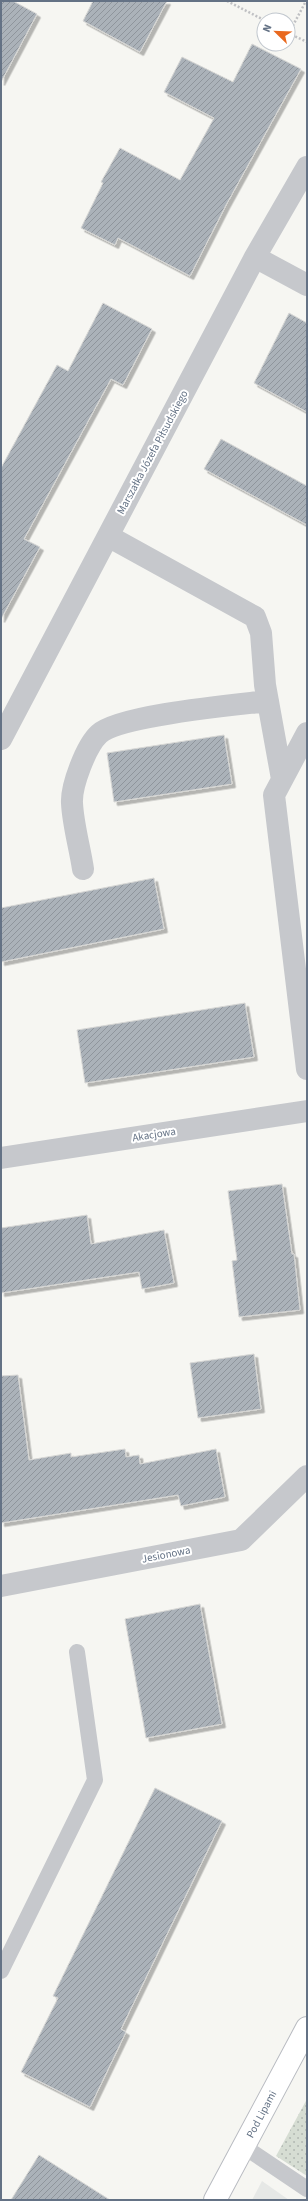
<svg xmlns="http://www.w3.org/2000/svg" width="308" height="2201" viewBox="0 0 308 2201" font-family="'Source Sans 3',sans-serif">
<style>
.built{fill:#e6e8e6}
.park{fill:url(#park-dots)}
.building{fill:url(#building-hatch);stroke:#d7d7d5;filter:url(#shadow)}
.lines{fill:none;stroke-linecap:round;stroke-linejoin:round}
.secondary-casing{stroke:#b8bbc1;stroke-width:24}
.path{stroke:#bfc0c3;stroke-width:2.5;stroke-dasharray:2 2;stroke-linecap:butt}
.lane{stroke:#c6c8cc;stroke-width:16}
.street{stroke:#c6c8cc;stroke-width:22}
.secondary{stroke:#fff;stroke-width:22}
.labels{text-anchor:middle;stroke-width:4;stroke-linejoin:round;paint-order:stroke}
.street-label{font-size:11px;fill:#647285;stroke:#fff}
</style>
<defs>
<pattern id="park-dots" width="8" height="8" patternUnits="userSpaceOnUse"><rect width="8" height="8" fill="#d6ddd3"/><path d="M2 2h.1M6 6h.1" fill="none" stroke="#b1b8b1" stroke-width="1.8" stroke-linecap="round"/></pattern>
<pattern id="building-hatch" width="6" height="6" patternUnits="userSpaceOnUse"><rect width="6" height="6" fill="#abb2b9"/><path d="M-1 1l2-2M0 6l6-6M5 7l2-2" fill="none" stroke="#8f959c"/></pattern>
<filter id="shadow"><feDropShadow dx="3.5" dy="3.5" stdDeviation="0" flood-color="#0004"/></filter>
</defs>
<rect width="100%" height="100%" fill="#f6f6f2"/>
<path class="built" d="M 262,2181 L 289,2200 L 252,2200 Z"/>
<path class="park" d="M 307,2099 L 307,2176 L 276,2156 Z"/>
<path class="building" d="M 1,1 L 13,1 L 37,14 L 1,82 Z
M 93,1 L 167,1 L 140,52 L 83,21 Z
M 252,44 L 301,69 L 226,205 L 190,276 L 118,238 L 115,245 L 81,228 L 103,183 L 101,182 L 120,148 L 180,180 L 214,118 L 164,92 L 182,57 L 233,82 Z
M 103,303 L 152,329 L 123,385 L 111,379 L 24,539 L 40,547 L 1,619 L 1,468 L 57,365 L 68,371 Z
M 289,313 L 307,323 L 307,412 L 254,383 Z
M 221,439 L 307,486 L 307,525 L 204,469 Z
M 224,735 L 232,784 L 114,802 L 107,753 Z
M 154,878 L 164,929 L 1,962 L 1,908 Z
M 245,1003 L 254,1057 L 85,1083 L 77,1030 Z
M 282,1184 L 292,1254 L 294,1254 L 300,1310 L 239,1317 L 232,1261 L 237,1260 L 228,1191 Z
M 87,1215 L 91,1244 L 164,1230 L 174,1283 L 142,1289 L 139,1272 L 1,1293 L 1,1228 Z
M 254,1354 L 261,1409 L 198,1418 L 190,1363 Z
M 18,1375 L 29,1460 L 71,1453 L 71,1457 L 125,1449 L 126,1457 L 139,1455 L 140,1464 L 216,1449 L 225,1497 L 181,1506 L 178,1495 L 1,1523 L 1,1376 Z
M 200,1604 L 222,1724 L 146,1738 L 125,1619 Z
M 155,1788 L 222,1821 L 121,2029 L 126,2032 L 90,2107 L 21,2072 L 58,1998 L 53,1996 Z
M 39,2155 L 110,2200 L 11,2200 Z"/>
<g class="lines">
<g class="secondary-casing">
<path id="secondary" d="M 215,2200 L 307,2028"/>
</g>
<path class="path" d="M 227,1 L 264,20
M 288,33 L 307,42
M 289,33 L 306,1"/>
<path class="lane" d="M 1,1971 L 95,1780 L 77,1652
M 243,2146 L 307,2189"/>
<path class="street" d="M 255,257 L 307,285
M 108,536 L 255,617 L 261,633 L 265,685 L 282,779
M 307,733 L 274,795 L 307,1069
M 1,739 L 255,257 L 307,167
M 83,869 C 80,848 73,825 72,803 C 71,786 86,746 99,734 C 120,715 235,705 268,701
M 1,1158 L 307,1111
M 1,1586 L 241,1540 L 307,1476"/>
<use href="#secondary" class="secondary"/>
</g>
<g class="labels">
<g class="street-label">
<text transform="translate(152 452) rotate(-62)" y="4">Marszałka Józefa Piłsudskiego</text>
<text transform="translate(154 1134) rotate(-9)" y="4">Akacjowa</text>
<text transform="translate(166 1554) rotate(-11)" y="4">Jesionowa</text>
<text transform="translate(261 2114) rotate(-62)" y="4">Pod Lipami</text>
</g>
</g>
<rect width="308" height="2201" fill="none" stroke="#647285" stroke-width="4"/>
<g transform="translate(276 32) rotate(293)"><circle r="19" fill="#ffffff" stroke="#c1c7ce"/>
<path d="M0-3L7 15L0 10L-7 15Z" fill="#e9691f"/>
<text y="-6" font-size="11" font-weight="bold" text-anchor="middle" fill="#647285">N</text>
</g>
</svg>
